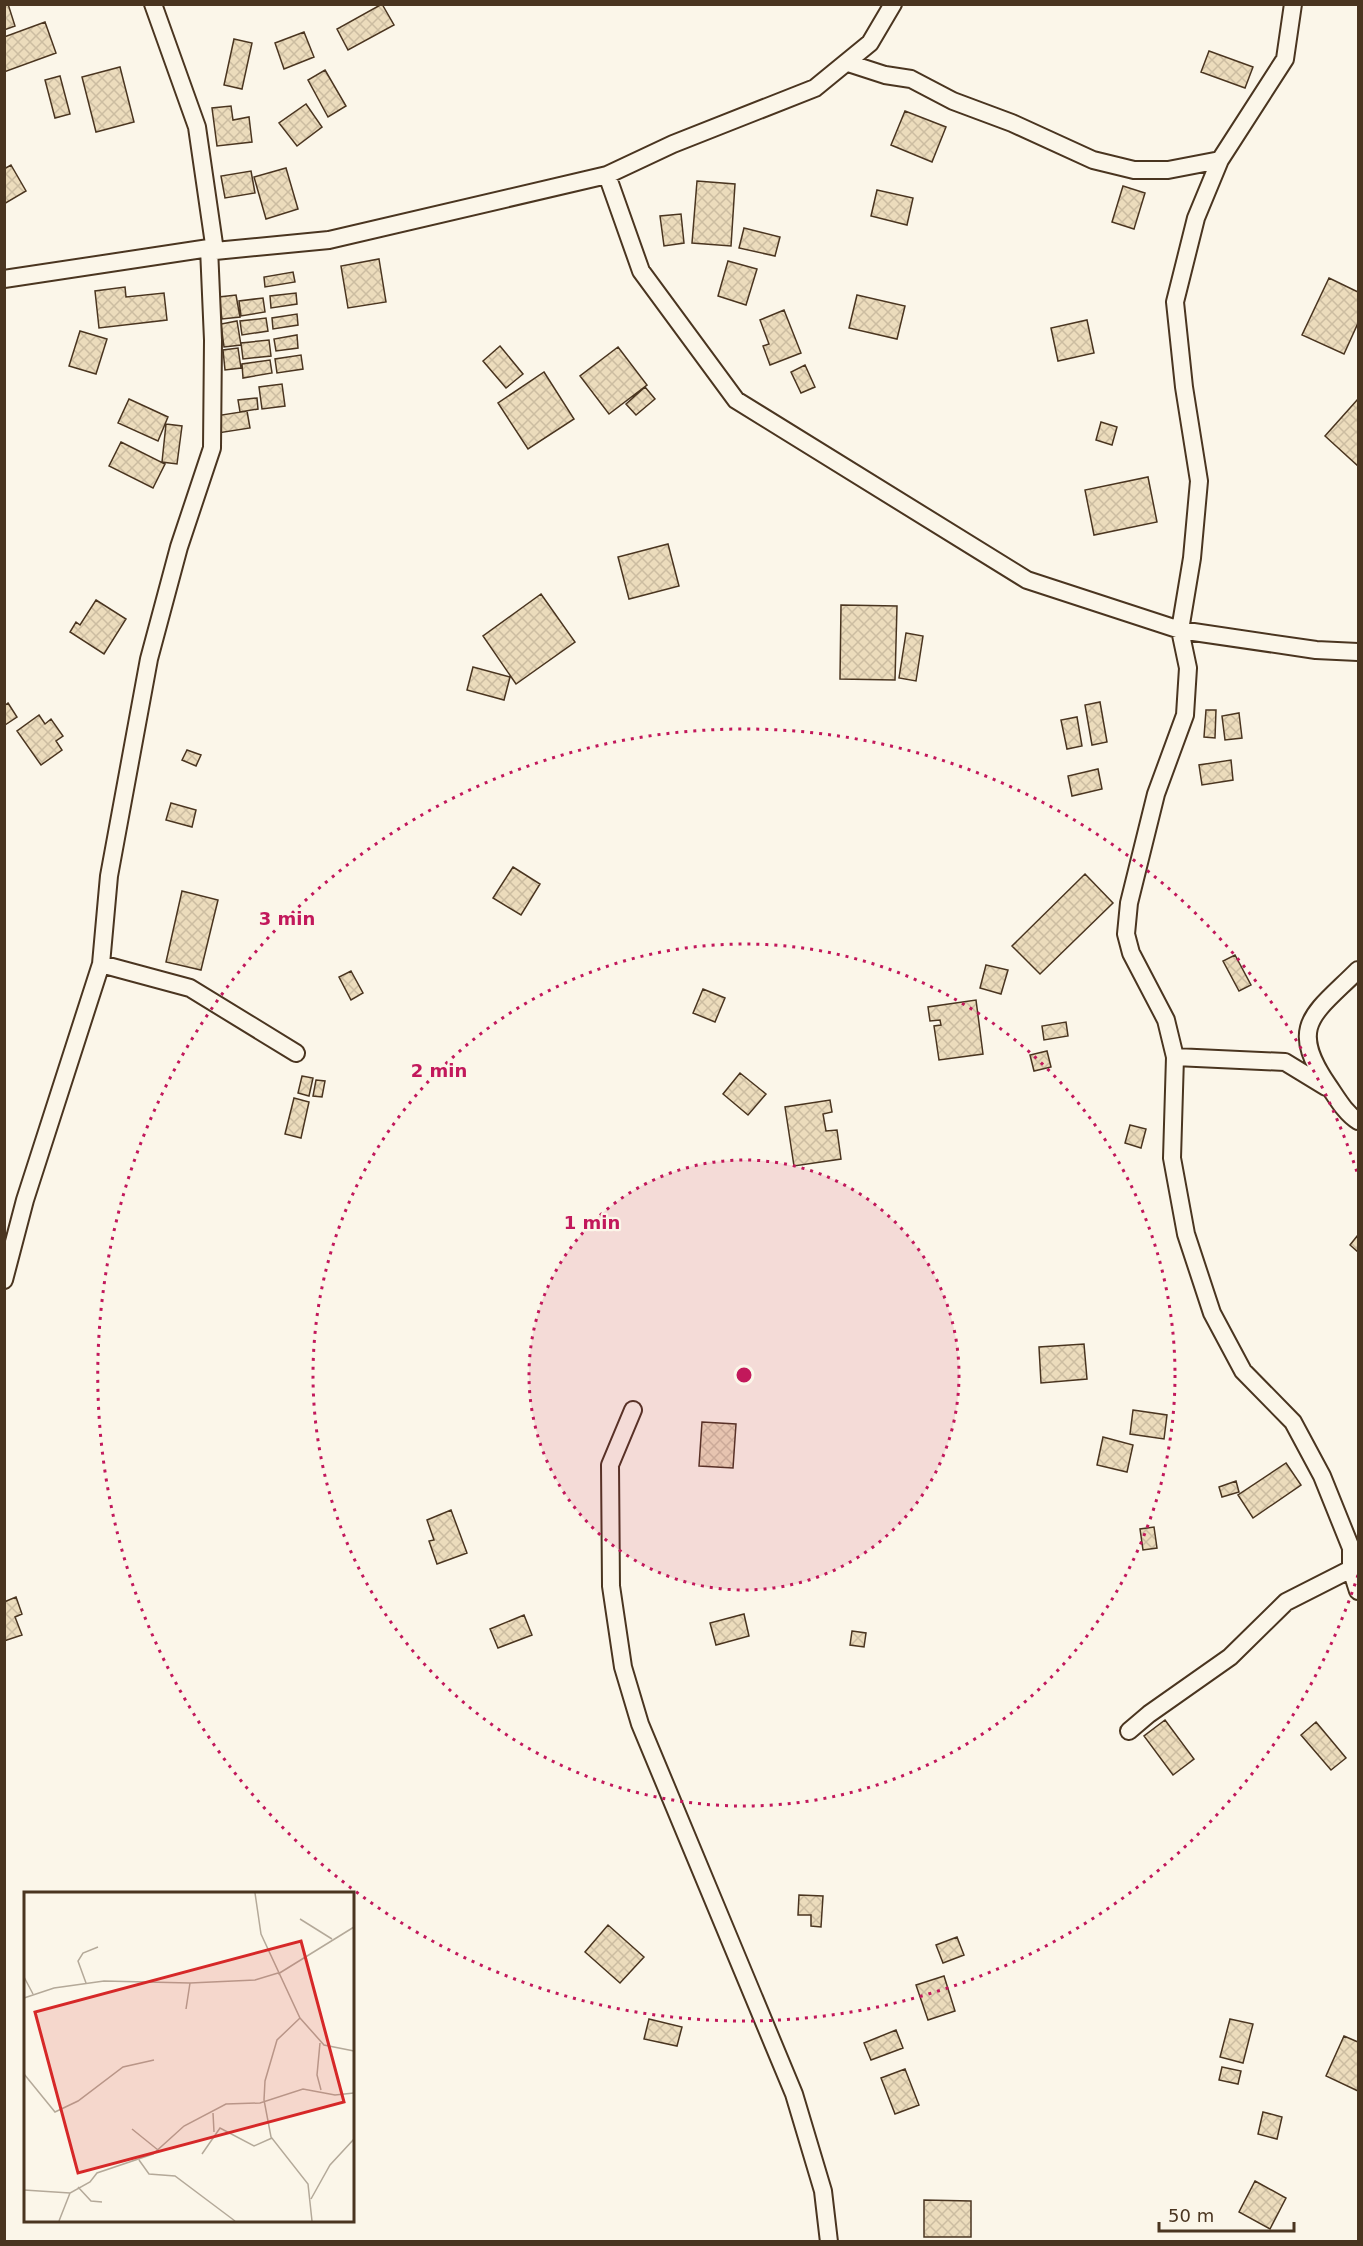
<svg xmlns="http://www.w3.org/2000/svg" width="1363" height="2246" viewBox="0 0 1363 2246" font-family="'DejaVu Sans',sans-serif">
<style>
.building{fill:url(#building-cross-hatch);stroke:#4a3520;stroke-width:1.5}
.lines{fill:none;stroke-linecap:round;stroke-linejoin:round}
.minor-casing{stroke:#4a3520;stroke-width:20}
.minor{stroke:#fbf6e9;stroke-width:16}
.ring{fill:none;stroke:#c2185b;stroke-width:3;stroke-dasharray:3 6}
.inset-road{fill:none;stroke:#b4a999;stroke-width:1.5}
.view{fill:#d62828;fill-opacity:0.15;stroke:#d62828;stroke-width:3}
.inset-edge{fill:none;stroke:#4a3520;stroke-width:3}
.centre{fill:#c2185b;stroke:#fbf6e9;stroke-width:3}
.ring-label{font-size:18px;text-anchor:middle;font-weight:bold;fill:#c2185b;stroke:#fbf6e9;stroke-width:4.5;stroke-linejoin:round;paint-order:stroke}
</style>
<defs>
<pattern id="building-cross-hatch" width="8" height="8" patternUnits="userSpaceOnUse" patternTransform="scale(1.5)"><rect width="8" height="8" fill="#ecdcbc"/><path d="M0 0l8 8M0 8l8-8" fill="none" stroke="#ccbda1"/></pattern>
</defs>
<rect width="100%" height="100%" fill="#fbf6e9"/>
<path class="building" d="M 4,4 L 8,4 L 15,26 L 4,30 Z
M 382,4 L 394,25 L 348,50 L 337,29 Z
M 45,22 L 56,53 L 4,72 L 4,37 Z
M 304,32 L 314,57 L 284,69 L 275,43 Z
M 234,39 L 252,43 L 242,89 L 224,85 Z
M 1209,51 L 1253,67 L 1245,88 L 1201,72 Z
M 120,67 L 134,122 L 96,132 L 82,77 Z
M 325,70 L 346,106 L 328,117 L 308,80 Z
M 60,76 L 70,114 L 55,118 L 45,80 Z
M 306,104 L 322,127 L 297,146 L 279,123 Z
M 231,106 L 233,120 L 249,117 L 252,142 L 217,146 L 212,108 Z
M 905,111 L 946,127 L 932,162 L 891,145 Z
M 11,165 L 26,191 L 4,204 L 4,169 Z
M 286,168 L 298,209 L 266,219 L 254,177 Z
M 251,171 L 255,193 L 225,198 L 221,176 Z
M 697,181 L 735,184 L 731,246 L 692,243 Z
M 1123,186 L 1145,193 L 1134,229 L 1112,222 Z
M 877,190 L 913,198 L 907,225 L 871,216 Z
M 681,214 L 684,243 L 664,246 L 660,216 Z
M 744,228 L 780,237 L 775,256 L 739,248 Z
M 379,259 L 386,302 L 348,308 L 341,266 Z
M 728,261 L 757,269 L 746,305 L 718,296 Z
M 293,272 L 295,282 L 265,287 L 264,277 Z
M 1329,278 L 1358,292 L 1358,323 L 1344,354 L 1302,335 Z
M 125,287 L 126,297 L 164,293 L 167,320 L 99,328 L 95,291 Z
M 296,293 L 297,304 L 271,308 L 270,296 Z
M 236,295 L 240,317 L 222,319 L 219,297 Z
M 857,295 L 905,306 L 897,339 L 849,328 Z
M 263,298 L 265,312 L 241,316 L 239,301 Z
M 784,310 L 801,353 L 770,365 L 763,346 L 769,344 L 760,320 Z
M 297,314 L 298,325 L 273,329 L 272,318 Z
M 266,318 L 268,331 L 242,335 L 240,321 Z
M 1087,320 L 1094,353 L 1058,361 L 1051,328 Z
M 237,321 L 241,345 L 224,347 L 221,324 Z
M 80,331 L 107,339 L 96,374 L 69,366 Z
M 297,335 L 298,348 L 276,351 L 274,339 Z
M 269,340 L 271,356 L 243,359 L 241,343 Z
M 500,346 L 523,374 L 506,388 L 483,361 Z
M 618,347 L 647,385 L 609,414 L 580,376 Z
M 238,348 L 241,368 L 225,370 L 223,350 Z
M 301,355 L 303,369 L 277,373 L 275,359 Z
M 270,360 L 272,373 L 243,378 L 242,364 Z
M 805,365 L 815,387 L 801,393 L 791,372 Z
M 544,372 L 574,419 L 528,449 L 498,403 Z
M 282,384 L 285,406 L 262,409 L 259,387 Z
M 645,387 L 655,399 L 636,415 L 626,404 Z
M 257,398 L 258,409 L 240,412 L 238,400 Z
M 129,399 L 168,417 L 158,441 L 118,423 Z
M 1358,399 L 1358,466 L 1325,436 Z
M 247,411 L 250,428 L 218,433 L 215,416 Z
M 1101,422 L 1117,427 L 1112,445 L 1096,440 Z
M 166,424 L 182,426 L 177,464 L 162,462 Z
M 121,442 L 165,464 L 153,488 L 109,466 Z
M 1148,477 L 1157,522 L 1094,535 L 1085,490 Z
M 668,544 L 679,586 L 629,599 L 618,557 Z
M 541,594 L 575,642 L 516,684 L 483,636 Z
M 96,600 L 126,619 L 104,654 L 70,632 L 76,622 L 80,625 Z
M 841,605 L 897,606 L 895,680 L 840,679 Z
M 906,633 L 923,636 L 916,681 L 899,678 Z
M 473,667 L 510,677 L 504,700 L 467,690 Z
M 1100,702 L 1107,742 L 1092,745 L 1085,705 Z
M 8,703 L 17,717 L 5,725 L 4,706 Z
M 1206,710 L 1216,710 L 1215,738 L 1204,737 Z
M 1239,713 L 1242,738 L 1225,740 L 1222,716 Z
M 39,715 L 45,724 L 51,719 L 63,736 L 56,741 L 62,750 L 41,765 L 17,731 Z
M 1077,717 L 1082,746 L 1067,749 L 1061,720 Z
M 187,750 L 201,755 L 196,766 L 182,760 Z
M 1231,760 L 1233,780 L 1202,785 L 1199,765 Z
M 1098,769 L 1102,789 L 1072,796 L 1068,776 Z
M 171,803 L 196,810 L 192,827 L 166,820 Z
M 513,867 L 540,884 L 521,915 L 493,898 Z
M 1085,874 L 1113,903 L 1040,974 L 1012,946 Z
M 182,891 L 218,900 L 201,970 L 166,962 Z
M 1235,955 L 1251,985 L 1239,991 L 1223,961 Z
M 986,965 L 1008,970 L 1001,994 L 980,988 Z
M 351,971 L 363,993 L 351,1000 L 339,977 Z
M 703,989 L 725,998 L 715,1022 L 693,1013 Z
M 976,1000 L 983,1054 L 939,1060 L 934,1026 L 941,1025 L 940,1020 L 930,1021 L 928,1007 Z
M 1066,1022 L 1068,1036 L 1044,1040 L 1042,1026 Z
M 1047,1051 L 1051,1067 L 1034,1071 L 1030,1055 Z
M 740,1073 L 766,1094 L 748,1115 L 723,1094 Z
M 302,1076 L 313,1078 L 309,1096 L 298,1093 Z
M 316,1080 L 325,1081 L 322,1097 L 313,1096 Z
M 294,1098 L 309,1102 L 301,1138 L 285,1134 Z
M 830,1100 L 832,1112 L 823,1114 L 826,1131 L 837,1130 L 841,1159 L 794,1166 L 785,1107 Z
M 1130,1125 L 1146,1129 L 1141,1148 L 1125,1143 Z
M 1358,1235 L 1358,1252 L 1350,1245 Z
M 1084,1344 L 1087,1379 L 1041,1383 L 1039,1347 Z
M 1133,1410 L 1167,1415 L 1164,1439 L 1130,1434 Z
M 702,1422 L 736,1424 L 733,1468 L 699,1466 Z
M 1103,1437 L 1133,1445 L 1127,1472 L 1097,1465 Z
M 1286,1463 L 1301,1485 L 1253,1518 L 1238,1495 Z
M 1236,1481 L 1239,1492 L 1222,1497 L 1219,1487 Z
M 451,1510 L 467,1553 L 437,1564 L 429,1541 L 434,1540 L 427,1520 Z
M 1154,1527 L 1157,1548 L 1143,1550 L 1140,1529 Z
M 16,1597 L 22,1614 L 15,1617 L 22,1635 L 4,1641 L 4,1602 Z
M 744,1614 L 749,1636 L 716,1645 L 710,1623 Z
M 524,1615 L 532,1635 L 498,1648 L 490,1629 Z
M 852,1631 L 866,1633 L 864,1647 L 850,1645 Z
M 1165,1720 L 1194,1759 L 1173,1775 L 1144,1736 Z
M 1316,1722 L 1346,1758 L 1331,1770 L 1301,1735 Z
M 799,1895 L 823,1896 L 821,1927 L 811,1926 L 811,1915 L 798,1915 Z
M 608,1925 L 644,1957 L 620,1983 L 585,1952 Z
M 957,1937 L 964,1955 L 943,1963 L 936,1945 Z
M 944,1976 L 955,2011 L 928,2020 L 916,1985 Z
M 649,2019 L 682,2027 L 677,2046 L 644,2039 Z
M 1230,2019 L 1253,2024 L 1243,2063 L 1220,2057 Z
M 896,2030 L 903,2048 L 871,2060 L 864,2043 Z
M 1344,2036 L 1358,2042 L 1358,2091 L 1326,2076 Z
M 1222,2067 L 1241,2071 L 1238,2084 L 1219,2080 Z
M 905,2069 L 919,2105 L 895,2114 L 881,2078 Z
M 1263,2112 L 1282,2117 L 1277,2139 L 1258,2134 Z
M 1255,2181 L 1286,2198 L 1270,2229 L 1239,2212 Z
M 924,2200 L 971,2201 L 971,2237 L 924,2237 Z"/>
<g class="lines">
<g class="minor-casing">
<path id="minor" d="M 153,4 L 197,127 L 215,251
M 1293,4 L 1285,59 L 1220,160 L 1196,218 L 1175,302 L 1184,387 L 1199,481 L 1192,558 L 1180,630 L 1188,668 L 1185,715 L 1156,794 L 1129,903 L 1126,934 L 1131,953 L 1166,1020 L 1175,1057 L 1172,1158 L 1186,1234 L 1212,1313 L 1243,1371 L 1293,1422 L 1322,1476 L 1351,1548 L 1351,1569 L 1358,1591
M 848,63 L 885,75 L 911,79 L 953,101 L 1012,123 L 1093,160 L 1134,170 L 1168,170 L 1220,160
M 607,175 L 641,271 L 736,400 L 1027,580 L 1180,630 L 1316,650 L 1358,652
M 4,279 L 209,248 L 215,251 L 329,240 L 607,175 L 673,144 L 815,88 L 870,43 L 893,4
M 101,964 L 190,988 L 296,1053
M 1358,970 C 1314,1014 1287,1025 1328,1085 C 1337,1098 1345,1113 1358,1121
M 1175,1057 L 1285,1062 L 1326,1087
M 4,1280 L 25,1200 L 101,964 L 109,876 L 149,659 L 179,547 L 212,448 L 213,340 L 209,248
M 633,1410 L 610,1465 L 611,1586 L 623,1667 L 640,1724 L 794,2094 L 823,2191 L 829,2242
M 1129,1731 L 1149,1714 L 1230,1657 L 1286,1602 L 1351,1569"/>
</g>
<use href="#minor" class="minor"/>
</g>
<circle cx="744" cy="1375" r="215" fill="#c2185b" fill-opacity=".12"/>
<g class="ring">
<circle cx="744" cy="1375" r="215"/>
<circle cx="744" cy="1375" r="431"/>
<path d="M1358 1575A646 646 0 1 1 1358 1175"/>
</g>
<g transform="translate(24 1892)">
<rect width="330" height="330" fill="#fbf6e9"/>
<path class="inset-road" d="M 231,1 L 237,42 L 276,126 L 300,153 L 330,159M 276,27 L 308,47M 254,82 L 330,35M 0,85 L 9,102M 62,91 L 54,69 L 59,61 L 74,55M 0,106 L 30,96 L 80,89 L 166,91 L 231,88 L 254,81M 162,117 L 166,91M 276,126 L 253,148 L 241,189 L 240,208 L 247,245 L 284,292 L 288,329M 296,151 L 293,183 L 297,198M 0,182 L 31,220 L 54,209 L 99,175 L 130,168M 189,221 L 190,240M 108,237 L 134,258M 178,262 L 196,236 L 230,254 L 248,246M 115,268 L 125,282 L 151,284 L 211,329M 54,295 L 67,309 L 78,310M 0,298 L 46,301M 287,307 L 306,273 L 330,247M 35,329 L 46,301 L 66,290 L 73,281 L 129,262 L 160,234 L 202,212 L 236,211 L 279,197 L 311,203 L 330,201"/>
<path class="view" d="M 277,49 L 320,210 L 54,281 L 11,120 Z"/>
<rect width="330" height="330" class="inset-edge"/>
</g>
<circle cx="744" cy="1375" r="9" class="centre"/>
<g class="ring-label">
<text x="287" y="925">3 min</text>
<text x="439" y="1077">2 min</text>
<text x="592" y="1229">1 min</text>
</g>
<rect width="1363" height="2246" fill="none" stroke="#4a3520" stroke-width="12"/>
<path d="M1159 2222v9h135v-9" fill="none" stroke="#4a3520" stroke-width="3"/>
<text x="1168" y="2222" font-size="18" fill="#4a3520" stroke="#fbf6e9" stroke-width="4.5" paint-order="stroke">50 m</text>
</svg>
